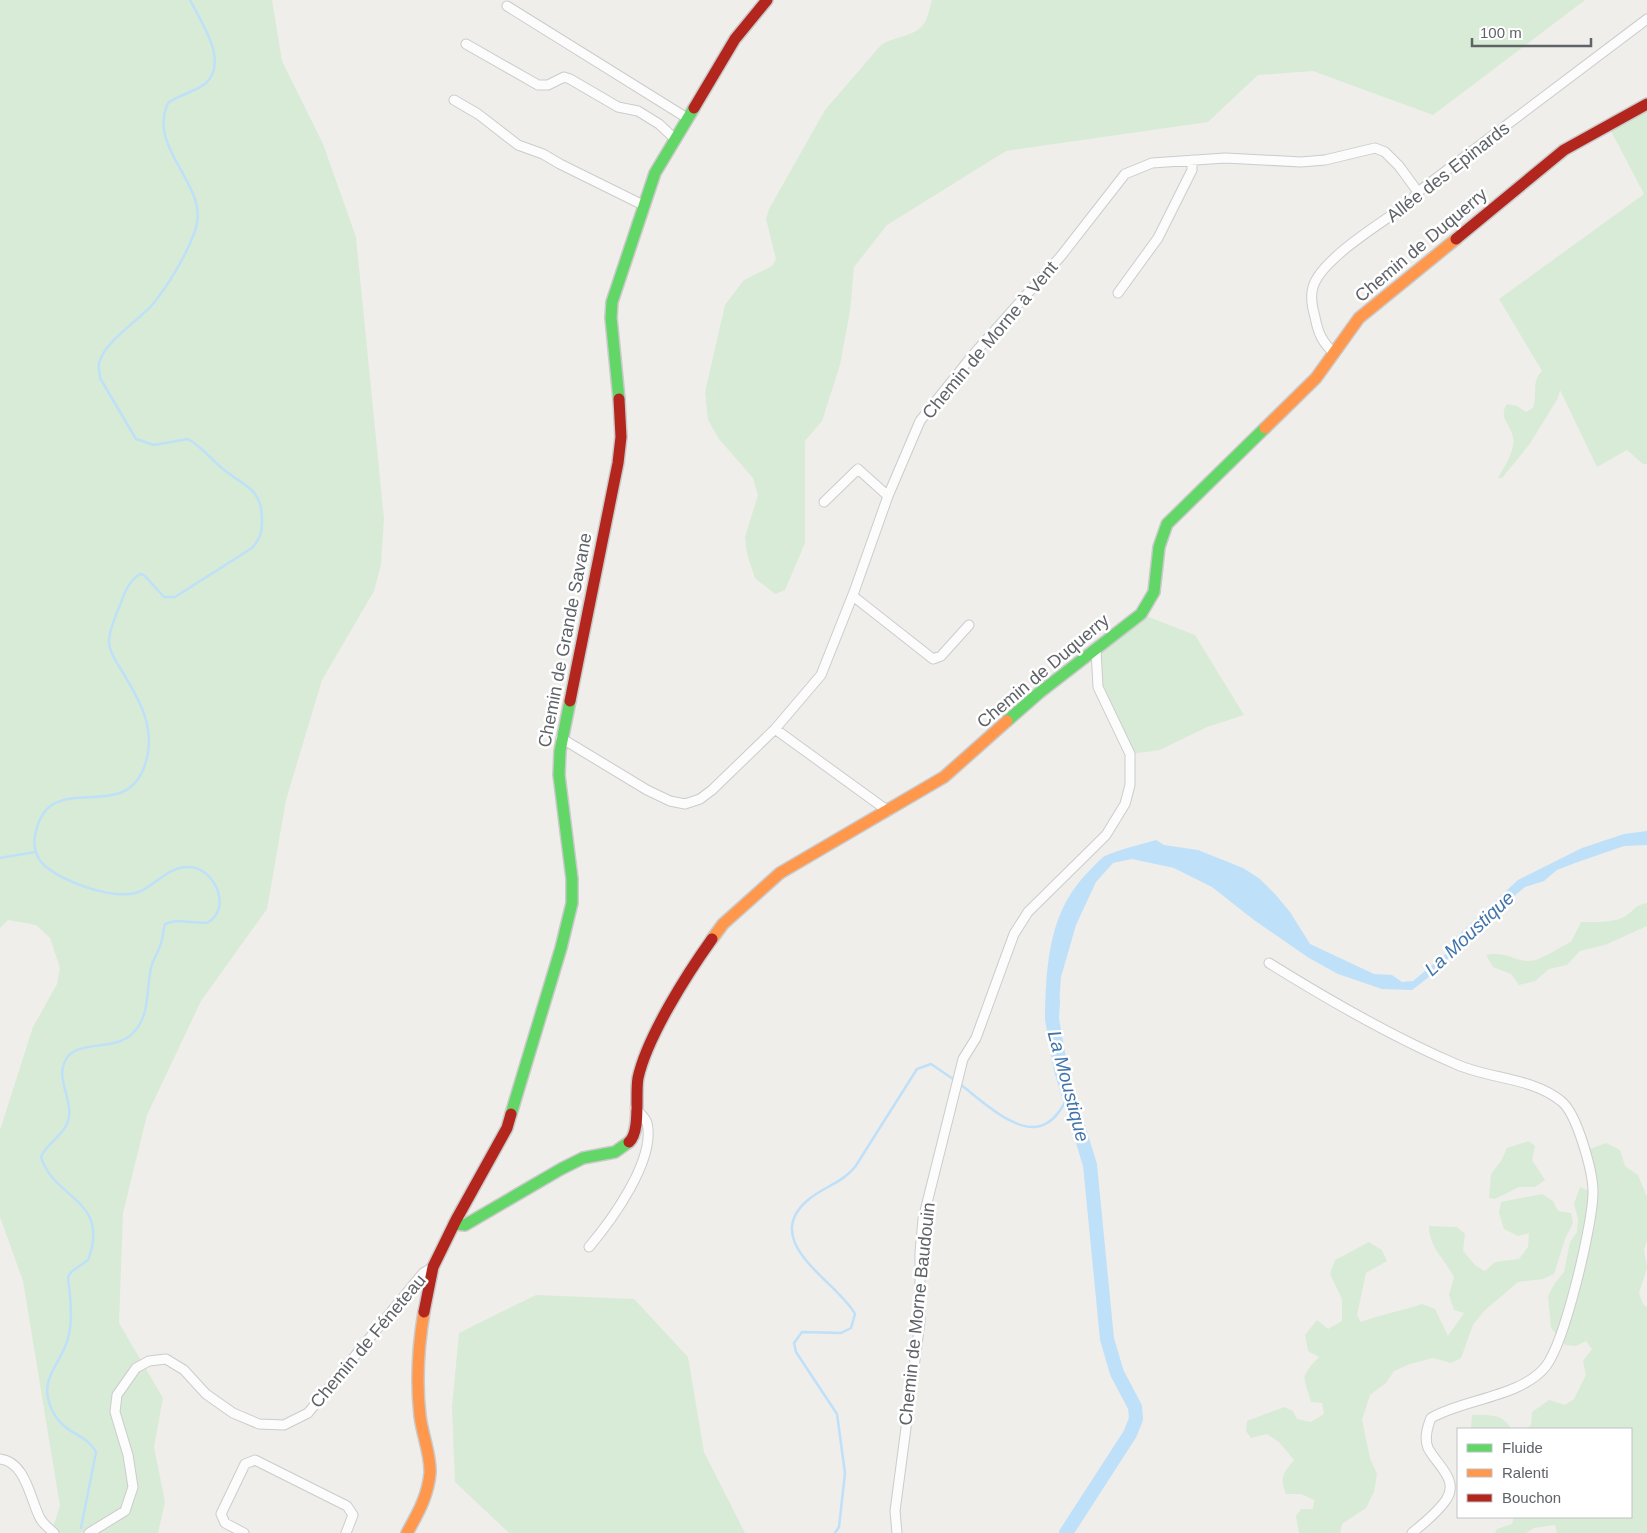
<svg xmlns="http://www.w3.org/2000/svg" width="1647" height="1533" viewBox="0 0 1647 1533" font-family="Arial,sans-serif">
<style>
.green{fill:#d8ebd6}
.water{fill:#bfe0f9}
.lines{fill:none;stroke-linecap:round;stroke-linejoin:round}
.stream{stroke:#bfe0f9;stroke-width:2.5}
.river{stroke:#bfe0f9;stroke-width:14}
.street-casing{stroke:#cbcccc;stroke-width:11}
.fast-casing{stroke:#cacacb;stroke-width:14}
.slow-casing{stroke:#cacacb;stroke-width:14}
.jam-casing{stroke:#cacacb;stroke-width:14}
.street{stroke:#fdfcfc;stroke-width:9}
.fast{stroke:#63d668;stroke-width:11}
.slow{stroke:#ff974d;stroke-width:11}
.jam{stroke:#b3261e;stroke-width:11}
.labels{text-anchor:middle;stroke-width:5;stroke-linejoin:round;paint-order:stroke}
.street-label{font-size:18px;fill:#5f6368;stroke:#fff}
.water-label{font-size:19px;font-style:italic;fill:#4174aa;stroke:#fff}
</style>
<rect width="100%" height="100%" fill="#efeeea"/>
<path class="green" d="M 0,0 L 272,0 L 282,61 L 323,144 L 356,237 L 384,519 L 381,565 L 374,591 L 322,680 L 286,800 L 267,909 L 201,1001 L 147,1115 L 123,1213 L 119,1323 L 163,1398 L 154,1447 L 165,1502 L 158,1533 L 51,1533 L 60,1506 L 23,1281 L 0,1217 L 0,1130 L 33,1027 L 57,984 L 60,968 L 50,938 L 36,925 L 8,920 L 0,928 Z
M 932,0 L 1585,0 L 1433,115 L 1313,71 L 1258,75 L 1208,122 L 1006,151 L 887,225 L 854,267 L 850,311 L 840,365 L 822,421 L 805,441 L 805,543 L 785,590 L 775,594 L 755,578 L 747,554 L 745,537 L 758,495 L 753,478 L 719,439 L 708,420 L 705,392 L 725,305 L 744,280 L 772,266 L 776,259 L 766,219 L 769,209 L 825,110 L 881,45 C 894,36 919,37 926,20 C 929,14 930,6 932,0 Z
M 1647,110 L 1647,464 L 1643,464 L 1627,450 L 1597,467 L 1560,390 L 1558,398 L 1529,445 L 1502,478 L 1498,478 C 1504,467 1516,450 1513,437 C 1510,423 1498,418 1507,404 L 1517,406 L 1526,412 L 1533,408 C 1538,393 1531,381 1542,371 L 1499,299 L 1644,194 L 1611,131 Z
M 1141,614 L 1195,635 L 1244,715 L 1207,727 L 1160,750 L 1130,754 L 1098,687 L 1096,650 Z
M 1647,903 L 1647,926 L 1605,945 L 1580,951 L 1567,965 L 1549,969 L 1535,981 L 1519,985 L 1511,974 L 1493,967 L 1486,955 C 1508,951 1512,961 1529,961 C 1541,961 1559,947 1571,942 L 1581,922 C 1594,922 1613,923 1624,917 C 1633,912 1636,904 1647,903 Z
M 1529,1141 L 1535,1146 L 1532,1160 L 1545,1180 L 1535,1187 L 1519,1187 L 1495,1199 L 1489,1198 L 1491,1174 L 1501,1161 L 1507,1148 Z
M 1606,1143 L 1620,1150 L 1625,1166 L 1638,1175 L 1647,1197 L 1647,1242 L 1644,1249 L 1647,1268 L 1639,1293 L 1643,1304 L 1647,1307 L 1647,1533 L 1557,1533 L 1555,1525 L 1534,1528 L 1526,1533 L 1495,1533 L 1497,1529 L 1512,1524 L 1514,1517 L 1631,1517 L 1631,1429 L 1527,1429 L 1531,1425 L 1532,1412 L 1549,1400 L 1565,1405 L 1574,1399 L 1586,1375 L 1583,1361 L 1592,1349 L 1586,1341 L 1576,1346 L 1565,1345 L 1551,1328 L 1548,1296 L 1555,1283 L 1564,1272 L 1570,1242 L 1577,1232 L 1578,1219 L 1574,1204 L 1580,1187 L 1589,1191 L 1596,1207 C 1600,1190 1599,1179 1589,1165 L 1590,1149 Z
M 1542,1194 L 1553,1201 L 1558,1211 L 1571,1213 L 1573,1223 L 1565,1239 L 1554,1274 L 1543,1279 L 1518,1282 L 1484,1311 L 1473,1325 L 1461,1358 L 1451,1363 L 1433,1358 L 1410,1364 L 1394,1371 L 1386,1383 L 1370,1395 L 1362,1420 L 1370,1458 L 1377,1474 L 1374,1492 L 1366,1508 L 1342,1524 L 1340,1533 L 1299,1533 L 1296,1516 L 1301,1509 L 1313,1509 L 1314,1500 L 1301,1494 L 1286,1494 C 1279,1478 1284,1472 1294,1460 L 1279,1442 L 1267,1434 L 1251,1438 L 1246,1431 L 1247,1421 L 1284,1407 L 1293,1411 L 1297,1419 L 1311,1422 L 1324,1414 L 1322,1403 L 1311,1402 C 1304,1376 1298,1379 1319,1357 L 1308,1351 L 1305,1335 L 1317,1320 L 1328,1329 L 1342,1321 L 1342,1299 L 1330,1274 L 1335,1260 L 1369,1242 L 1382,1250 L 1387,1261 L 1366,1273 L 1357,1315 L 1361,1322 C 1381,1314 1402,1311 1422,1304 L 1435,1309 L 1448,1336 L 1464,1313 L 1454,1310 L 1449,1295 L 1454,1277 C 1445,1259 1429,1248 1429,1226 L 1457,1227 L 1465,1234 L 1463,1251 L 1476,1266 L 1485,1271 L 1495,1262 L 1519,1259 L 1528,1247 L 1529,1233 L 1518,1236 L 1504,1229 L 1499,1213 L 1501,1202 Z
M 536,1295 L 634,1299 L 688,1357 L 704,1452 L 745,1533 L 509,1533 L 455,1482 L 452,1407 L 459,1333 Z
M 1472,1415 C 1489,1415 1503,1413 1511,1429 L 1471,1429 Z"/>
<path class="water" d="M 1647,831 L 1647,845 L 1624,846 L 1575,863 L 1557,870 L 1544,881 L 1525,887 L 1468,935 L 1438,970 L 1412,990 L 1382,989 L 1338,974 L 1309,958 L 1254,920 L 1212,887 L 1174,868 L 1132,859 L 1113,863 L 1096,882 L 1076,925 L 1061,977 L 1058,1019 L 1045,1018 C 1046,963 1049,909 1091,869 C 1095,865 1100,859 1105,856 C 1117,850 1143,844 1156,840 L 1164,845 L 1198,850 L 1243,868 L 1260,879 L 1275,894 L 1290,912 L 1310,944 L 1374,974 L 1392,975 L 1402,982 L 1413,981 L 1448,952 L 1453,940 L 1518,880 L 1582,848 L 1624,834 Z"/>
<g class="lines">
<path class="stream" d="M 0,858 L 35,852
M 960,1084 C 980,1099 1021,1140 1047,1123 C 1057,1118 1063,1105 1069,1096
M 81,1528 L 96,1452 C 87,1434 65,1435 53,1412 C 35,1377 64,1364 69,1334 C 73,1316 70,1295 68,1277 L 71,1272 L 88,1260 C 111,1199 54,1200 41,1157 C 48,1141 66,1135 69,1117 C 72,1098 56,1079 65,1061 C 76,1038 114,1053 133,1033 C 152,1013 145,988 152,964 C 155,957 159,950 161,943 C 163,937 163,931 165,924 L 175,921 L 207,923 C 233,909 215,867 188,867 C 169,867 157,883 141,891 C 117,902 61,882 43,864 C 36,857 33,845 35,836 C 47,766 120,825 143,770 C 159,732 140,700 120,668 C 116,661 108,650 109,641 C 109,630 116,615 120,605 C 125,592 128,582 140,574 L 144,575 L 164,597 L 175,597 L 252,548 C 260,539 262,533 262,520 C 262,488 245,487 223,469 C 211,459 202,447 188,439 L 154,445 L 136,439 L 100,378 C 100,373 98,368 99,363 C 105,341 138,321 153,304 C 169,284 186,256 195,231 C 212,186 146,150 168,103 C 179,95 197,91 206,83 C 229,61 201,22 190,0
M 835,1533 L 839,1527 L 845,1473 L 837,1414 L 796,1352 L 794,1343 L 802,1332 L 841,1333 L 851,1328 L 855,1314 C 838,1282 758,1242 808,1200 C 823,1187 842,1183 855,1167 L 917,1069 L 931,1064 L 956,1081"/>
<path class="river" d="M 1053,1001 L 1052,1019 L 1061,1070 L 1090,1165 L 1107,1339 L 1117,1373 L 1135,1407 L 1136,1419 L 1130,1434 L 1066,1533"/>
<g class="street-casing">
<path id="street" d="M 507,6 L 687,118
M 466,44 L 538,85 L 548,85 L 564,77 L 570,79 L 618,107 L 638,111 L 659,124 L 674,138
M 454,100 L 478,114 L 518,145 L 543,154 L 560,164 L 643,205
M 1118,293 L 1158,238 L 1192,170 L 1192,160
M 1334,353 C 1322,342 1318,333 1315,317 C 1312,307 1310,297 1313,287 C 1321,259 1384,221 1408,204 L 1418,192 L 1647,19
M 824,502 L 858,469 L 888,496
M 853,596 L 933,659 L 941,656 L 969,625
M 775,729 L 888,811
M 561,738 L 647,790 L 670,801 L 685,804 L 700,799 L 712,790 L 775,729 L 821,675 L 854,592 L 888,496 L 920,421 L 972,356 L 1061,256 L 1125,174 L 1152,163 L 1225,158 L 1301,162 L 1325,160 L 1375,148 L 1385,152 L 1399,166 L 1418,192
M 1269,963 C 1330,1001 1392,1037 1458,1065 C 1491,1079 1533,1078 1561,1101 C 1577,1113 1593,1172 1593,1192 C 1593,1224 1565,1341 1546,1366 C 1522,1397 1463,1399 1431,1418 C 1427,1428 1424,1438 1428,1448 C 1436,1464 1460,1480 1446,1500 C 1437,1513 1424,1523 1412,1533
M 589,1247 C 611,1221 656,1160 647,1123 C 645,1117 639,1112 635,1108
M 0,1459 C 26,1462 30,1499 40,1518 C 43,1524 49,1528 54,1533
M 89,1533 L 125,1511 L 133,1487 L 128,1455 L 115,1412 L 117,1395 L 136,1368 L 149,1361 L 166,1359 L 184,1370 L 206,1394 L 233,1413 L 259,1424 L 284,1425 L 308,1413 L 423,1273 L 433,1267
M 244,1533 L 225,1523 L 221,1514 L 245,1464 L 255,1460 L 347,1506 L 353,1515 L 346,1533
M 897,1533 L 895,1511 L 920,1322 L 920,1252 L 923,1219 L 963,1059 L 976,1038 L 1014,934 L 1028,912 L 1106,835 L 1125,804 L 1130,785 L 1130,754 L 1098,687 L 1096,650"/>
</g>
<g class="fast-casing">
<path id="fast" d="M 619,399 L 611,318 L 612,302 L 655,173 L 694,108
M 1007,721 L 1039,693 L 1141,614 L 1154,592 L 1159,547 L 1167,524 L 1265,428
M 511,1114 L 561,948 L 572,903 L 572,879 L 559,775 L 560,751 L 570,701
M 454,1224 L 465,1225 L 561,1169 L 583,1158 L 615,1152 L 629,1142"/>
</g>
<g class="slow-casing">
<path id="slow" d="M 1265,428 L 1316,378 L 1359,318 L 1456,239
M 712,939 L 723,924 L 780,873 L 944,777 L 1007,721
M 407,1533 C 418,1513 428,1496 430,1473 C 431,1455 422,1434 420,1416 C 416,1381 418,1347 424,1312"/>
</g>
<g class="jam-casing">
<path id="jam" d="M 694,108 L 735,39 L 767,0
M 1456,239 L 1564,150 L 1647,104
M 570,701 L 618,463 L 621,437 L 619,399
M 629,1142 C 641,1132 635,1094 638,1078 C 647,1037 687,974 712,939
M 424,1312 L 433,1267 L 456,1220 L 507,1128 L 511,1114"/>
</g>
<use href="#street" class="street"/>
<use href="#fast" class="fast"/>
<use href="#slow" class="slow"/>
<use href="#jam" class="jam"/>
</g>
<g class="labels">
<g class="street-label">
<text transform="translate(1448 172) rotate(-38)" y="6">Allée des Epinards</text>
<text transform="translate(1421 245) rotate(-40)" y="6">Chemin de Duquerry</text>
<text transform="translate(990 340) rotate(-50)" y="6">Chemin de Morne à Vent</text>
<text transform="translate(565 640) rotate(-79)" y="6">Chemin de Grande Savane</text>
<text transform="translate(1043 671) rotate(-40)" y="6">Chemin de Duquerry</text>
<text transform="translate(917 1314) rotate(-84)" y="6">Chemin de Morne Baudouin</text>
<text transform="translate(368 1341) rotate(-50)" y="6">Chemin de Féneteau</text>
</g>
<g class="water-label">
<text transform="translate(1469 933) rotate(-43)" y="7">La Moustique</text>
<text transform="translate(1069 1086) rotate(75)" y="7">La Moustique</text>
</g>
</g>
<rect x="1457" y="1428" width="175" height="90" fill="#ffffff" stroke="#bfc1c3"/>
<rect x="1467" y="1444" width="25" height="8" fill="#63d668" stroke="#bfc1c3"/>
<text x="1502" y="1453" font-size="15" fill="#5f6368">Fluide</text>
<rect x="1467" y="1469" width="25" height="8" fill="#ff974d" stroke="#bfc1c3"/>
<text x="1502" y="1478" font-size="15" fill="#5f6368">Ralenti</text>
<rect x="1467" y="1494" width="25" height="8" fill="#b3261e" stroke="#bfc1c3"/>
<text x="1502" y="1503" font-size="15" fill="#5f6368">Bouchon</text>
<path d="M1472 38v8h119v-8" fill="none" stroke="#5f6368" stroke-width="2.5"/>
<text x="1480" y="38" font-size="15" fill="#5f6368" stroke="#ffffff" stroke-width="4" paint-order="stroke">100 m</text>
</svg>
